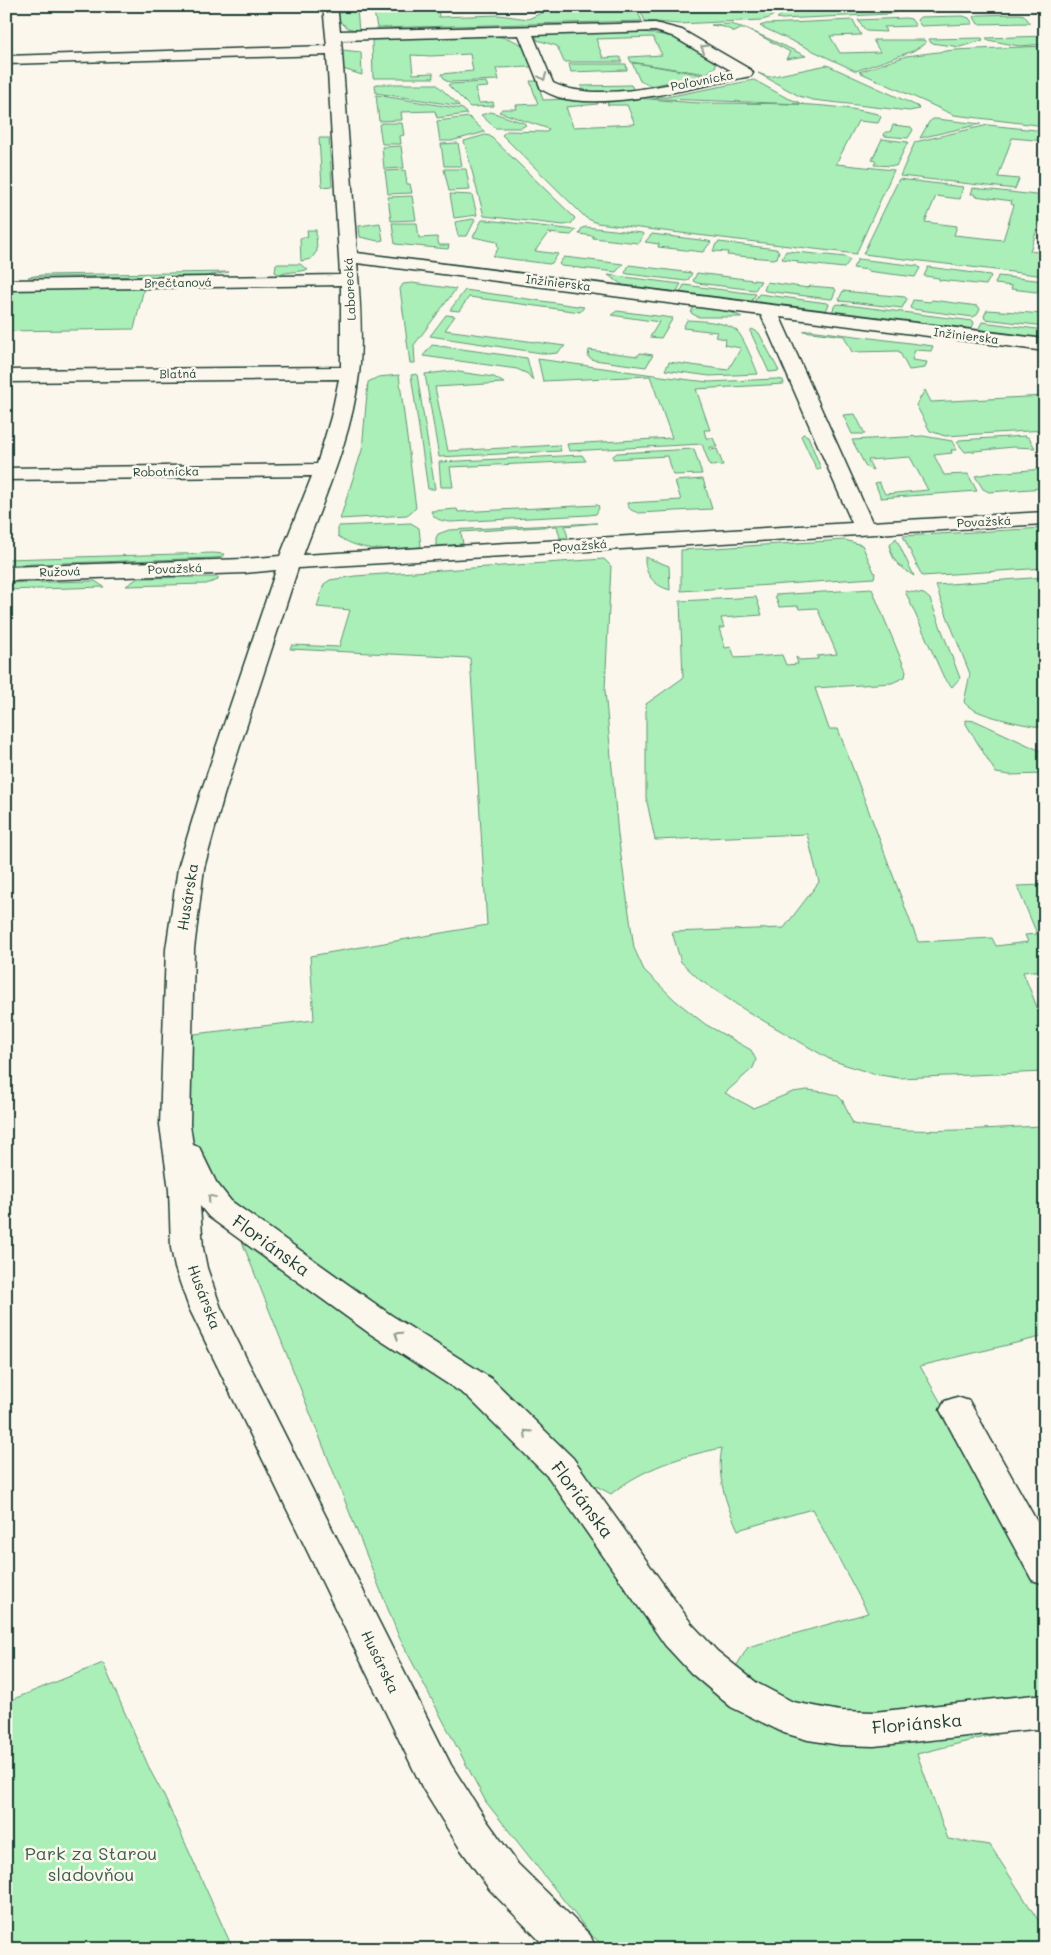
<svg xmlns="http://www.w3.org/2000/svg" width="1051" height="1955" viewBox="0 0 1051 1955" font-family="Mali,sans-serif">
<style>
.green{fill:#aaeeb8;stroke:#649676;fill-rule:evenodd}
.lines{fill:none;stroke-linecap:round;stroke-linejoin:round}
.minor-casing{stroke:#1f3d34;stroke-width:3}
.minor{fill:#fbf7ec;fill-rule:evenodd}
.oneway{stroke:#8d9a90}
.labels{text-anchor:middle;stroke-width:5;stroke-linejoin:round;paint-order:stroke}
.far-street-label{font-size:12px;fill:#1f3d34;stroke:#fbf7ec}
.street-label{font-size:15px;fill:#1f3d34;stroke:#fbf7ec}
.near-street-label{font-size:18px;fill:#1f3d34;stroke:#fbf7ec}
.near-park-label{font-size:18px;fill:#3b604e;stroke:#fbf7ec}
</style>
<rect width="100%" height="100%" fill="#fbf7ec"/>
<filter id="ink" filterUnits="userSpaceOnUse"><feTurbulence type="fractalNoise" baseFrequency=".02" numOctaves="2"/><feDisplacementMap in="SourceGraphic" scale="10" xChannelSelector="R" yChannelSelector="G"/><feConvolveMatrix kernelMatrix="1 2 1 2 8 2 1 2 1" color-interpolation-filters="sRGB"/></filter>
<g filter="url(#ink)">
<path class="green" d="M 373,6 L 450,6 L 451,9 L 438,9 L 439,17 L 499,15 L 528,19 L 546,11 L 635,6 L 642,21 L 377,28 Z
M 638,6 L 787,6 L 769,18 L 762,20 L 679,24 L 645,21 Z
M 794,6 L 832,6 C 837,9 884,6 894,6 L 899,9 L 898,12 L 889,14 L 782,19 L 777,18 Z
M 357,9 L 359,31 L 348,28 L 339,21 L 338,13 Z
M 1019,14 L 1024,15 L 1030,23 L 978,24 L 974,17 L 978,15 Z
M 963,16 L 969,18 L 973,24 L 921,26 L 917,20 L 920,17 Z
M 906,18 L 911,19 L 916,26 L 884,27 L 886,32 L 866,31 L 858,20 Z
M 853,20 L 861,35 L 830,36 L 840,53 L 880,52 L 873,40 L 924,40 L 926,43 L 913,51 L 856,71 L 760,26 L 766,24 Z
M 730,24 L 745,28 L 806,56 L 786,59 L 790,52 L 748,29 L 740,29 L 735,32 L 724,27 L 711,25 Z
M 638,31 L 675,37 L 711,57 L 715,61 L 716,66 L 706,74 L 631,62 L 629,57 L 662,55 L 653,37 L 596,39 L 603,58 L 620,57 L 622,62 L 564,62 L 557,46 L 537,40 L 536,36 L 550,32 Z
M 496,36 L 510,39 L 525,46 L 532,67 L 496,68 L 499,80 L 450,82 L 446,81 L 441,74 L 473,71 L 470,54 L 431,56 L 411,55 L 413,74 L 433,73 L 434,78 L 373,78 L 372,42 L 373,38 Z
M 1045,36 L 1045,44 L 1019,46 L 988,40 L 986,38 Z
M 982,38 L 983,40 L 960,47 L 931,43 L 929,39 Z
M 1045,46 L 1045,126 L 954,115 L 859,72 L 906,56 L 954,50 Z
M 342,50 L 361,52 L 362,75 L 343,69 Z
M 632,63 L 642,64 L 704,75 L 651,86 L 640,81 Z
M 569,64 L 626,64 L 627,70 L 571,72 Z
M 827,65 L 917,106 L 920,109 L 909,111 L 813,100 L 799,96 L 758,73 L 769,77 Z
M 754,80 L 785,97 L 803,104 L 662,99 L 635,96 L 666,97 Z
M 530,81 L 537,81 L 543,100 L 596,98 L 598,104 L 566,107 L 573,127 L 635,124 L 627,105 L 608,105 L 606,98 C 638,96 670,102 702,103 C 760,104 821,101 878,114 L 881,117 L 878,123 L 858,121 L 836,164 L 894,170 L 856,254 L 597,223 L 586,218 L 502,135 L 507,131 L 547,132 L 549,129 L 499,112 L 502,109 L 517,109 L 516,105 L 538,104 Z
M 486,82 L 488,87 L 475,88 L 479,103 L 493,102 L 494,106 L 470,107 L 448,85 L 450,84 Z
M 377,84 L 436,84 L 460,106 L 376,93 L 375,85 Z
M 631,85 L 634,90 L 607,92 L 583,92 L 581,86 Z
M 376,95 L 463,109 L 467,114 L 437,118 L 435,111 L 401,112 L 402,120 L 379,121 Z
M 491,112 L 524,123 L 526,125 L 521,128 L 495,128 L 481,115 Z
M 469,117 L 485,132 L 451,141 L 440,141 L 437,121 Z
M 933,119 L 936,119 L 981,124 L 920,138 L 929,122 Z
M 382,123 L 402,123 L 404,135 L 400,136 L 401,144 L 382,144 L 379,125 Z
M 893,125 L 911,127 L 913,130 L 908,138 L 884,136 L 885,132 L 890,132 Z
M 988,125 L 1045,131 L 1045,141 L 1012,138 L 998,177 L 1019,179 L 1015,189 L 900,176 L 915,142 Z
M 485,135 L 490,136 L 575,218 L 571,224 L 563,225 L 484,216 L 464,141 Z
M 319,138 L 329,138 L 332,186 L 322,187 Z
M 882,139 L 908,142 L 896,166 L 874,165 L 876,161 L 872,160 Z
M 458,143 L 462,166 L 444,166 L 441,144 Z
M 401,146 L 404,168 L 384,169 L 382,147 Z
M 444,169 L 466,169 L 470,190 L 449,191 Z
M 405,170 L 407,184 L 410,184 L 412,193 L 388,194 L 385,171 Z
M 899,179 L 963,187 L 960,199 L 936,196 L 925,222 L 957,226 L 954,235 L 1003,240 L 1014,205 L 1011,204 L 1012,201 L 975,196 L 976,194 L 971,194 L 973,188 L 1045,196 L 1045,205 L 1030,251 L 1045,253 L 1045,276 L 863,254 Z
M 450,194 L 472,195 L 477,215 L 454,218 Z
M 412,196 L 416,220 L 391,221 L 388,197 Z
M 473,219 L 475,220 L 467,236 L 458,236 L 455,222 Z
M 482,220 L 486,220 L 576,230 L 571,235 L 548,233 L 535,251 L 558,254 L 552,263 L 549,264 L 496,257 L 493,256 L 498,249 L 497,242 L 473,237 Z
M 380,223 L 383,240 L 378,241 L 360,237 L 359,226 Z
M 392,223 L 417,223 L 419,238 L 437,237 L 439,245 L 449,245 L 448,249 L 395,244 Z
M 586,227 L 642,233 L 643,234 L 640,242 L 638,243 L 593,238 L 593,236 L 579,234 L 582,228 Z
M 307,230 L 316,230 L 317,251 L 311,259 L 301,261 L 300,238 L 308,237 Z
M 652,234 L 708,241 L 711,242 L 703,252 L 658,247 L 659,244 L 645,242 Z
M 719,242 L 776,249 L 779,251 L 777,258 L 773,259 L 727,255 L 728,252 L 713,251 L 716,244 Z
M 786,251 L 846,257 L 850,260 L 844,268 L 797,263 L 798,261 L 782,259 Z
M 564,257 L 623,264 L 616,272 L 561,266 L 559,264 Z
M 858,259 L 918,266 L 920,268 L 915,277 L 867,271 L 868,270 L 853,268 Z
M 276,264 L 300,264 L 308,270 L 278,274 L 275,272 Z
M 629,265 L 692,273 L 688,280 L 686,281 L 628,274 L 625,273 Z
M 928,267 L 990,275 L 991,276 L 986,285 L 939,280 L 939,278 L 924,276 Z
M 229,272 L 205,276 L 28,277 L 42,275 Z
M 697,273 L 761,281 L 755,290 L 697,283 L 693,281 Z
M 608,275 L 681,284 L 676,292 L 624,286 Z
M 998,276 L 1045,281 L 1045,293 L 1011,289 L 1012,286 L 995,284 Z
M 767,282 L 808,288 L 810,286 L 834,288 L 836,290 L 832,299 L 830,299 L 766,291 L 764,290 Z
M 412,283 L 456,289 L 414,345 L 415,363 L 410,363 L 400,289 L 403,284 Z
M 684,285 L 756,294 L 751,302 L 680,293 Z
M 144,288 L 134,329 L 6,331 L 6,291 Z
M 465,290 L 584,307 L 580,312 L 469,297 L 459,311 L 450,310 Z
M 843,291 L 905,297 L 907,299 L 902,308 L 841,301 L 839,299 Z
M 759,294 L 827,303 L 829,304 L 826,311 L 754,302 Z
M 913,300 L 930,302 L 932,300 L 978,306 L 980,309 L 977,315 L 973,317 L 912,309 L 910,308 Z
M 839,304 L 973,321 L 974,323 L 971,330 L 832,312 L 835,305 Z
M 694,305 L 731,312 L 742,317 L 698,317 L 691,313 Z
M 987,310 L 1045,314 L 1045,326 L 985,319 L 984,316 Z
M 617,311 L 673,318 L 661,338 L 650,337 L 659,322 L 611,315 Z
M 446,315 L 455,316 L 445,330 L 565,346 L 557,353 L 548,354 L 430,336 Z
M 687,320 C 702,321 725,321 737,331 C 743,336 755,366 758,374 L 710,376 L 665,370 L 669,362 L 728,370 L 741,348 L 724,345 L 726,339 L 715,337 L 717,332 L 683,328 Z
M 982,322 L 1045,330 L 1045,339 L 978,330 Z
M 752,329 L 759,333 L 779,371 L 769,372 L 750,331 Z
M 809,330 L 933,346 L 931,351 L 915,350 L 912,360 L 927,362 L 925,368 L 909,370 L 899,351 L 852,352 L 844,336 L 803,331 Z
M 432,345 L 527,358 L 533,381 L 528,374 L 517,369 L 423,356 Z
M 589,350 L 638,356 L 640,353 L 653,355 L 646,367 L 594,360 L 588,357 Z
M 538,359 L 690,380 L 709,382 L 775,379 L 783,380 L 784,384 L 696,389 L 710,430 L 704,430 L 706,438 L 713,438 L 717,447 L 710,447 L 710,450 L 717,449 L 723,465 L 710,466 L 702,444 L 569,451 L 567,444 L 672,438 L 650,376 L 543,381 Z
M 452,371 L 494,377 L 504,383 L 435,387 L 448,451 L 559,445 L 561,451 L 439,457 L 425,374 Z
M 417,374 L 435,489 L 428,489 L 411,375 Z
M 399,375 L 416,508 L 407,515 L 340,519 L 362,450 L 368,382 L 378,377 Z
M 925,390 L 931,402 L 1045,396 L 1045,430 L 945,436 L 930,431 L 916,405 Z
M 855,414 L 865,434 L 852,434 L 843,415 Z
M 803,434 L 808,436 L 821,469 L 817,470 L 801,436 Z
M 923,436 L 952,441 L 957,450 L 951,450 L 952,453 L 934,455 L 944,475 L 968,474 L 977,491 L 881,498 L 875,483 L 879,482 L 885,494 L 928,490 L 910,457 L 868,460 L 873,470 L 866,467 L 852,440 Z
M 1025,436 L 1029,438 L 1035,448 L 1013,447 L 965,452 L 957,442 L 959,440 Z
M 694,449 L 702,474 L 673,475 L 668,456 L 613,459 L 613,456 L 617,453 Z
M 582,455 L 586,461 L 450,467 L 453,487 L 441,487 L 439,462 Z
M 1045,469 L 1045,488 L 989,492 L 983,489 L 975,476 L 992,473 Z
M 703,479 L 712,509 L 639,513 C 633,511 628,510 627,503 L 681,500 L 675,481 Z
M 598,505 L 599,508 L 596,514 L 589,515 L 451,522 C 442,521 434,520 431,511 L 457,509 L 458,512 Z
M 411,523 L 419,528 L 421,547 C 392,549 363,554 338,536 L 338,526 Z
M 597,523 L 565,526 L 568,538 L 560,538 L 557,526 L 461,532 L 463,544 L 436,546 L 436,538 L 438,534 L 449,530 Z
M 1044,528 L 1045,568 L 922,576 L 903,536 Z
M 896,538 L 914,576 C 901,567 891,562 890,545 Z
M 845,540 L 862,545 L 875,574 L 874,578 L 681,591 L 681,550 Z
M 213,553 L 224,554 L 222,557 L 214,558 L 6,565 L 6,559 Z
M 645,557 L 669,566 L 670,590 C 655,586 644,575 645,557 Z
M 604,559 L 611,566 L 605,690 L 618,835 L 634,948 L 644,970 L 676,1001 L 705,1024 L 751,1050 L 756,1060 L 753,1068 L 725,1093 L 753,1108 L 793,1092 L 807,1090 L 825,1092 L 837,1095 L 843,1101 L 853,1124 C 916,1136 981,1128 1045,1126 L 1045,1336 L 920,1366 L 1045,1586 L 1045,1722 L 917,1754 L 948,1839 L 990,1845 L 1038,1920 L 1045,1935 L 1045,1949 L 608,1949 L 592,1936 L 486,1802 L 399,1637 L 233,1219 L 175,1125 L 177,1036 L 314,1020 L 310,956 L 487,925 L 470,658 L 290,649 L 292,645 L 339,647 L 350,610 L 317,607 L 324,584 L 330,580 L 355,576 ZM 722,1448 C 716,1476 726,1504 738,1530 L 812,1509 L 868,1613 L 748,1647 L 727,1681 L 563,1468 L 611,1494 C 643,1468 682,1456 722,1448 Z
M 218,577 L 218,580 L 206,584 L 126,586 L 138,578 Z
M 1045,577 L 1045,597 L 1038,598 L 1043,607 L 1037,608 L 1045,621 L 1045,728 C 1027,725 973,716 964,702 L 970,674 L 940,598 L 936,585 Z
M 95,581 L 104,587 L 6,590 L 6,583 Z
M 872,589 L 906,671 L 905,677 L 892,683 L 815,688 L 829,729 L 838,729 L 918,942 L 992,938 L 996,946 L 1028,942 L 1025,935 L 1037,934 L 1017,886 L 1045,885 L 1045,970 L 1023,972 L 1045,1027 L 1045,1072 L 899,1078 L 873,1074 L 831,1060 L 745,1010 L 700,980 L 681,962 L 672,932 L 784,928 L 819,882 L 807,834 L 655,840 L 646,797 L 646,704 L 683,678 L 680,601 L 756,597 L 762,615 L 721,618 L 724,628 L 719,628 L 725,648 L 731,647 L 735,658 L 782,655 L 786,665 L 798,664 L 796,657 L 800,660 L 818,659 L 817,656 L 837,654 L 817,608 L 799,609 L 798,606 L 779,607 L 775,595 Z
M 905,591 L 924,594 L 930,599 L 960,678 L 952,687 L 944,678 Z
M 966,720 L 976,721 L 1045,753 L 1045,774 L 1009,775 L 996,773 L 966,724 Z
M 103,1663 L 151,1772 L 164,1796 L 233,1949 L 6,1949 L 6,1702 Z"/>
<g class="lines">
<g class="minor-casing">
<path id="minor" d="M 323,6 L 337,6 L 340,31 L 655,23 L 682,30 L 751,70 L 753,73 L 751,76 L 746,77 C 697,87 606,111 558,97 C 552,95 546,92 541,89 L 519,35 L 341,40 L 357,253 L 1045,339 L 1045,351 L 780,317 L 872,522 L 1045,512 L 1045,524 L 298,568 L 224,795 L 204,868 L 194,949 L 190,1125 L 193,1145 L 199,1147 L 216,1182 L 231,1201 L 391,1315 L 492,1379 L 573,1458 L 691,1623 L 717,1651 L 757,1683 L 793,1702 L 840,1711 L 874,1712 L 1034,1695 L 1045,1696 L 1045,1730 L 1034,1729 L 874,1746 L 840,1745 L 808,1740 L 784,1733 L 731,1707 L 691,1673 L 665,1645 L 549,1478 L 468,1397 L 369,1333 L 209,1217 L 200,1206 L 203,1248 L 207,1268 L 221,1308 L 451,1765 L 487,1821 L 518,1864 L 590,1935 L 596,1949 L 548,1949 L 490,1890 L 459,1847 L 423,1789 L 189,1308 L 175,1268 L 171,1248 L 169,1190 L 160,1125 L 166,949 L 178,868 L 200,795 L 276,570 L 245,573 L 6,581 L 6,567 L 245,559 L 280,556 L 312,476 L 6,480 L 6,468 L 317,464 L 331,417 L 339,379 L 6,382 L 6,370 L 341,367 L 341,285 L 6,290 L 6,280 L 340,275 L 327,55 L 6,64 L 6,56 L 327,46 ZM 655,31 L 672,36 L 732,71 C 683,81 598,105 553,83 L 533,35 ZM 357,263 L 761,315 L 852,523 L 303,555 C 325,496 352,436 359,374 C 363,340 360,298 357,263 Z
M 957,1397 L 969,1401 L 1045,1536 L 1045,1584 L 1032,1580 L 940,1410 L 945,1401 Z"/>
</g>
<use href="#minor" class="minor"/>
</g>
<defs><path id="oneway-chevron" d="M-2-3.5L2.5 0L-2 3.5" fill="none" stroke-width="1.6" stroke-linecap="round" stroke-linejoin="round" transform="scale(1.25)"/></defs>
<g class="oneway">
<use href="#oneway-chevron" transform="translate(704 48) rotate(-150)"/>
<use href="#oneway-chevron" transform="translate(543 77) rotate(69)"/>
<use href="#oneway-chevron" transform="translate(211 1198) rotate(-130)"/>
<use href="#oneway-chevron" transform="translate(398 1335) rotate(-147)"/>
<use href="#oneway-chevron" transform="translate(527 1433) rotate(-136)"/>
</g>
</g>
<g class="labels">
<g class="far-street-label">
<text transform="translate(702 81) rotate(-11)" y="4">Poľovnícka</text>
<text transform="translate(178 283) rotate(-1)" y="4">Brečtanová</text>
<text transform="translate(558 283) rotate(7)" y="4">Inžinierska</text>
<text transform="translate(350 289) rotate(-93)" y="4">Laborecká</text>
<text transform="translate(966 336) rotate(7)" y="4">Inžinierska</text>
<text transform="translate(178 374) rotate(-1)" y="4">Blatná</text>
<text transform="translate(166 472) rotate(-1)" y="4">Robotnícka</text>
<text transform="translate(984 522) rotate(-3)" y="4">Považská</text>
<text transform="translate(580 546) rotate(-4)" y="4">Považská</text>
<text transform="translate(175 569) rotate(-2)" y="4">Považská</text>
<text transform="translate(60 572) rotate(-2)" y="4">Ružová</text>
</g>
<g class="street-label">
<text transform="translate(188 897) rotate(-81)" y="5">Husárska</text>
<text transform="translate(204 1297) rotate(69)" y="5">Husárska</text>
<text transform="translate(380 1662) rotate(64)" y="5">Husárska</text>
</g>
<g class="near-street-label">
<text transform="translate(271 1246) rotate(36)" y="6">Floriánska</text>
<text transform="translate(582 1500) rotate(53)" y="6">Floriánska</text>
<text transform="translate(917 1724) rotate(-5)" y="6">Floriánska</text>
</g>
<g class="near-park-label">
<text x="91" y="1860">Park za Starou<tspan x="91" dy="21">sladovňou</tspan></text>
</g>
</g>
<rect width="1051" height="1955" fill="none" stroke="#fbf7ec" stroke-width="25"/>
<rect x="12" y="12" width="1026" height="1930" fill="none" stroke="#1f3d34" stroke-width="2" filter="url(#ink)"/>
</svg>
